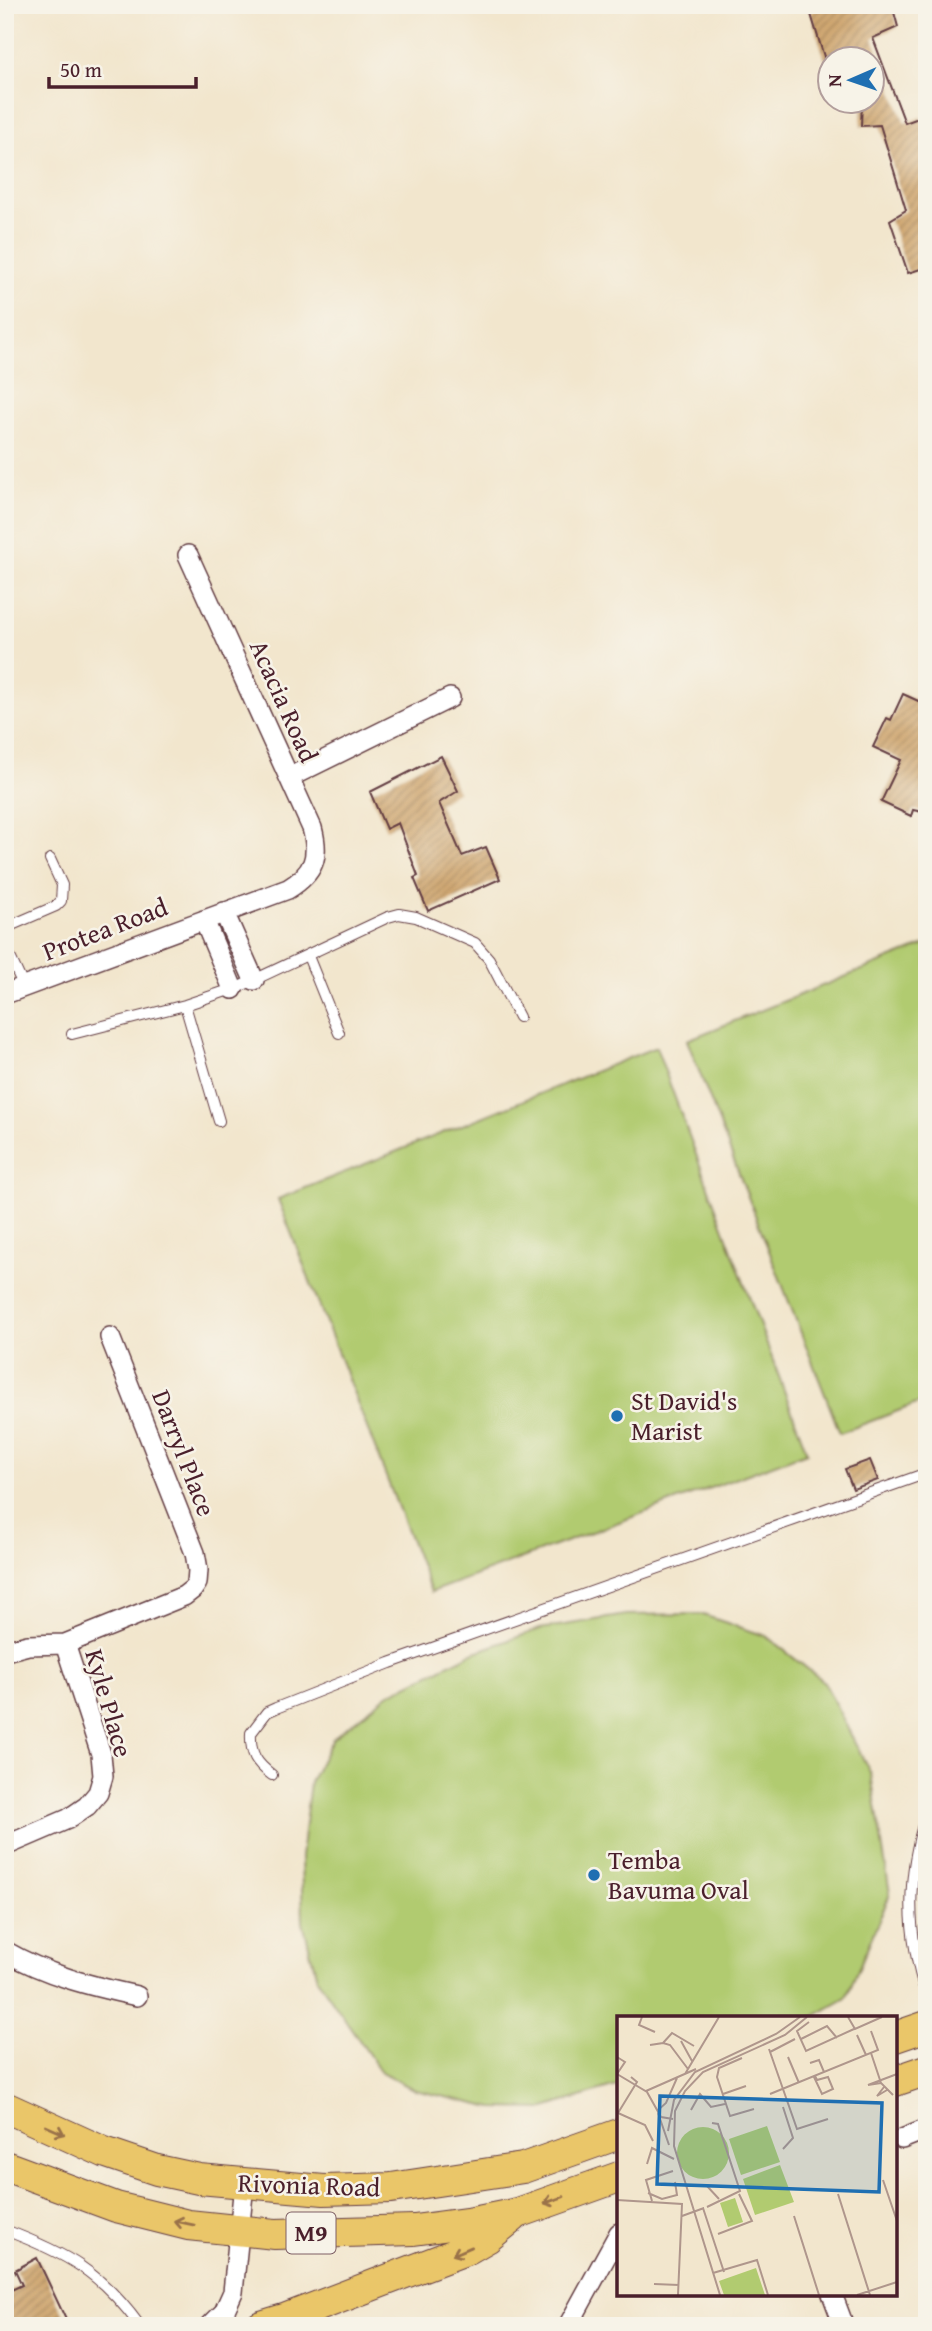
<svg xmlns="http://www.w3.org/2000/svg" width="932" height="2331" viewBox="0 0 932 2331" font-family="'Gentium Book Plus',serif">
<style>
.green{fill:#b1cb70;stroke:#7e754e;stroke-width:2}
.building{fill:url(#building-hatch)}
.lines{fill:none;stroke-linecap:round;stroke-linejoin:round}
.service-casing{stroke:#633d43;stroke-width:12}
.minor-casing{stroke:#633d43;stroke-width:22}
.primary-casing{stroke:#633d43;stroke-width:32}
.service{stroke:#fff;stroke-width:10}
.minor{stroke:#fff;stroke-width:19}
.primary{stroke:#eac669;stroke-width:30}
.oneway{stroke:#9a724a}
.poi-dot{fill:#1f6fb2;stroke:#f7f3e8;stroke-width:2.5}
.labels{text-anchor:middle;stroke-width:5;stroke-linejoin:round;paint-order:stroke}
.shield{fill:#f7f3e8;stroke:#7e5f64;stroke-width:2}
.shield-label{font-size:24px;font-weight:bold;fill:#4a1f2b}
.street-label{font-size:26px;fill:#4a1f2b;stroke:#f7f3e8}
.poi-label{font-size:26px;fill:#4a1f2b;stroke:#f7f3e8;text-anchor:start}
.inset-road{fill:none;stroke:#af968c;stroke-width:2}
.view{fill:#1f6fb2;fill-opacity:0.15;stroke:#1f6fb2;stroke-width:3.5}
.inset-edge{fill:none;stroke:#4a1f2b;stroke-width:3.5}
</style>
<defs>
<pattern id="building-hatch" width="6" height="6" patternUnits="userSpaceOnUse" patternTransform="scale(1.75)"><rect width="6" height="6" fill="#cda36b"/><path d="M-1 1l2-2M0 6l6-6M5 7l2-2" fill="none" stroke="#a88458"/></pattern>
</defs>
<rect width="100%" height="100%" fill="#f7f3e8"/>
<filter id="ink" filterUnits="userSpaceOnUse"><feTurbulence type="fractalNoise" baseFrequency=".0143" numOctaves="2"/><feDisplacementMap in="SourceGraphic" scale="14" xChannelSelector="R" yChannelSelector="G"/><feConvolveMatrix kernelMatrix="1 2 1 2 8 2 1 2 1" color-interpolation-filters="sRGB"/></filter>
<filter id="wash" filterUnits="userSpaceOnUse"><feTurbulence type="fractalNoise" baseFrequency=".00686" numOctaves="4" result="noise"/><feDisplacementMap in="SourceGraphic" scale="28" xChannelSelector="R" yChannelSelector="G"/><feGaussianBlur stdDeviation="1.57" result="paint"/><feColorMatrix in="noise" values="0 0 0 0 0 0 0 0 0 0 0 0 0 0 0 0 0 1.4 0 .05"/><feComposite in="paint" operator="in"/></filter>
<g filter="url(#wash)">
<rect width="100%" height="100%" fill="#f2e6cd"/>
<path class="green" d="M 927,944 L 927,1400 L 840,1433 L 687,1040 Z
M 656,1047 L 807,1452 L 431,1592 L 278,1199 Z
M 700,1614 L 766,1636 L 824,1682 L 871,1774 L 890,1894 L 846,1998 L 811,2018 L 619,2018 L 619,2085 L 542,2109 L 493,2108 L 415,2090 L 381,2072 L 317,1978 L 303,1922 L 301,1857 L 310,1782 L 333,1738 L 389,1694 L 470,1654 L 540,1629 L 626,1615 Z"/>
<g id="blocks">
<path class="building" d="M 833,5 L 892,5 L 898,27 L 873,38 L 905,123 L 921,117 L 927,135 L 927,267 L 908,273 L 890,220 L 906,210 L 880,125 L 861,126 L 862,102 L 872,102 L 872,60 L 825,60 L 810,11 Z
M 903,694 L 927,705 L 927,813 L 913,810 L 911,816 L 881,802 L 901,760 L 873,747 L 887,718 L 891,720 Z
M 441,756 L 458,791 L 439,803 L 462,856 L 486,847 L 500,879 L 428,911 L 414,878 L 418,876 L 398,823 L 386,829 L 370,792 Z
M 870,1460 L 878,1480 L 853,1489 L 845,1469 Z
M 37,2258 L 69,2326 L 5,2326 L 5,2293 L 22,2285 L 15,2270 Z"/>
</g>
</g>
<g filter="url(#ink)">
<use href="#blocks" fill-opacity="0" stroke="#633d43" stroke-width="2"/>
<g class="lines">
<g class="service-casing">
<path id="service" d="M 5,928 L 56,906 L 61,901 L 62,885 L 50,859
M 5,946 L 24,987
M 308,956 L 339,1033
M 185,1005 L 219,1121
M 72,1034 L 185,1005 L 241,986 L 388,917 L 399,914 L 416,917 L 475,943 L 489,959 L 519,1017
M 272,1775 C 256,1763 250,1754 251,1733 L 267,1712 L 276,1708 L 390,1663 L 927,1473
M 927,1812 C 906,1876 906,1932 927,1997
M 5,2230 C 66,2253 101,2272 140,2326"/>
</g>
<g class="minor-casing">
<path id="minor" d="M 290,777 L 450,698
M 224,912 L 254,980
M 204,920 L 233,989
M 5,994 L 288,889 C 314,873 320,857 312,828 L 188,555
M 5,1651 L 28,1645 L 65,1644 L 184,1596 L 193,1589 L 197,1583 L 198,1570 L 195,1553 L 110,1337
M 5,1846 L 68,1819 L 87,1806 L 98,1793 L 103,1776 L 101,1754 L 65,1644
M 5,1951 C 46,1975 91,1986 137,1996
M 902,2139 L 927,2129
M 832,2294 L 844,2326
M 210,2326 L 224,2312 L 233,2292 L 244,2184
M 568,2326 L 619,2233"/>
</g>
<g class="primary-casing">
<path id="primary" d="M 895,2037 L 927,2026
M 895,2081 L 927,2070
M 5,2107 L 104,2152 L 157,2170 L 199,2179 L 324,2190 L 391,2188 L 523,2168 L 619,2134
M 5,2166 L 116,2207 L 188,2225 L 275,2234 L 414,2230 L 473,2222 L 518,2213 L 619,2177
M 261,2326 L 287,2318 L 468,2249 L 487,2238 L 513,2217"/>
</g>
<use href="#service" class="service"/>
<use href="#minor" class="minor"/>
<use href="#primary" class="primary"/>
</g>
<defs><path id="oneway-shaft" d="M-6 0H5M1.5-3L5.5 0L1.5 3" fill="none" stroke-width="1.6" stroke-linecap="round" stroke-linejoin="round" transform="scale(1.75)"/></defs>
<g class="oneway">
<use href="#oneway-shaft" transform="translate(55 2130) rotate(24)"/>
<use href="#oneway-shaft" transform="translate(554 2200) rotate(161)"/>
<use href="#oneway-shaft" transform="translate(184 2223) rotate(-168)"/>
<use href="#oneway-shaft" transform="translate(462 2251) rotate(157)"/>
</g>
</g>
<g class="poi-dot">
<circle cx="617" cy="1416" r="7"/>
<circle cx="594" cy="1875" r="7"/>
</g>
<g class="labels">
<rect class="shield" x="286.5" y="2212.5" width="49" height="41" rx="5"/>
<g class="shield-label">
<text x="311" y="2241">M9</text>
</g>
<g class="street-label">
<text transform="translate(284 701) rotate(66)" y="9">Acacia Road</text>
<text transform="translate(105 929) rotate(-21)" y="9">Protea Road</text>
<text transform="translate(184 1453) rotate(69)" y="9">Darryl Place</text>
<text transform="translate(109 1703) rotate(74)" y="9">Kyle Place</text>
<text transform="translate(309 2185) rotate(2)" y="9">Rivonia Road</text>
</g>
<g class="poi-label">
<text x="631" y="1410">St David's<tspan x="631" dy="30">Marist</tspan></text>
<text x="608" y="1869">Temba<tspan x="608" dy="30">Bavuma Oval</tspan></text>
</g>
</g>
<g transform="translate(617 2016)">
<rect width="280" height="280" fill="#f2e6cd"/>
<path d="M 150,110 L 163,146 L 124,159 L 112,123 ZM60 137a26 26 0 1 1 52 0a26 26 0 1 1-52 0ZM 163,149 L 177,186 L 138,199 L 126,163 ZM 118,182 L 126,206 L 111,211 L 103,187 ZM 139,252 L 148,279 L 107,279 L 102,265 Z" fill="#b1cb70"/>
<path class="inset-road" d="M 25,1 L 22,9 L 38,16M 231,1 L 238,13 L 265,1M 192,6 L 180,15 L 189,35 L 237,13M 240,19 L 249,39M 184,23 L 210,10 L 220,22M 64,25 L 75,45M 46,27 L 53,29 L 71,53M 33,29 L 46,27 L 55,17 L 77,30M 152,33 L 180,113 L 211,103M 153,36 L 178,23M 254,37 L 264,67 L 276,79M 0,41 L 8,46 L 0,58M 171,41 L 182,67M 125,42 L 102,52 L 100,61 L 113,100 L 137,93M 193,47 L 202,44 L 207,56M 0,58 L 30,76 L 44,101 L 56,103M 68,58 L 102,1M 14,61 L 20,66 L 1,97 L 28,109 L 36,125M 197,61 L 205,78 L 216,73 L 211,61 L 200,64 L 198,60M 264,67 L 251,69 L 280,58M 267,71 L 260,80 L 270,74M 29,75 L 79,53M 106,78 L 129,70M 153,78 L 261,34 L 254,15M 166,91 L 176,122 L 166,133M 74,94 L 83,78 L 94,91 L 108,88M 40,95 L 49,87 L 60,62M 41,97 L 52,129M 51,115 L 57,84 L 78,56 L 159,18 L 183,1M 30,148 L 35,132 L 57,143M 266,164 L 280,205M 69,170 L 90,170 L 102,183M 31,177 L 45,183 L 60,179 L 58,166M 221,178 L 253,279M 0,184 L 65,188 L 61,279M 35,185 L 29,164 L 56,155M 90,191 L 123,175 L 101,108 L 95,107M 86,192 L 107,256M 65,200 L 87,192M 177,200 L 202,279M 101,218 L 135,205 L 122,178M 96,257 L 140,244 L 151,279M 37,268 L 62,269M 103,279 L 57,130 L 58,95 L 68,75 L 86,56 L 168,19 L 190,1M 240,279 L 280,266"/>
<path class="view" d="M 43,80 L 265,87 L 262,176 L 40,168 Z"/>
<rect width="280" height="280" class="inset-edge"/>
</g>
<rect width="932" height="2331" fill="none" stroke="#f7f3e8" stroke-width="28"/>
<g transform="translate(851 80) rotate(268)"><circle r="33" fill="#f7f3e8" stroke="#b29e9c" stroke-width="2"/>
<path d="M0-5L12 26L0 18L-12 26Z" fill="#1f6fb2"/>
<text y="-10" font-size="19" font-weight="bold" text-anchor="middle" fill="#4a1f2b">N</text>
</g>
<path d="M49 77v10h147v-10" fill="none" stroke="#4a1f2b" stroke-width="3.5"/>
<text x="60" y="77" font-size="21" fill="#4a1f2b" stroke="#f7f3e8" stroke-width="5" paint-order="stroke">50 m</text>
</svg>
